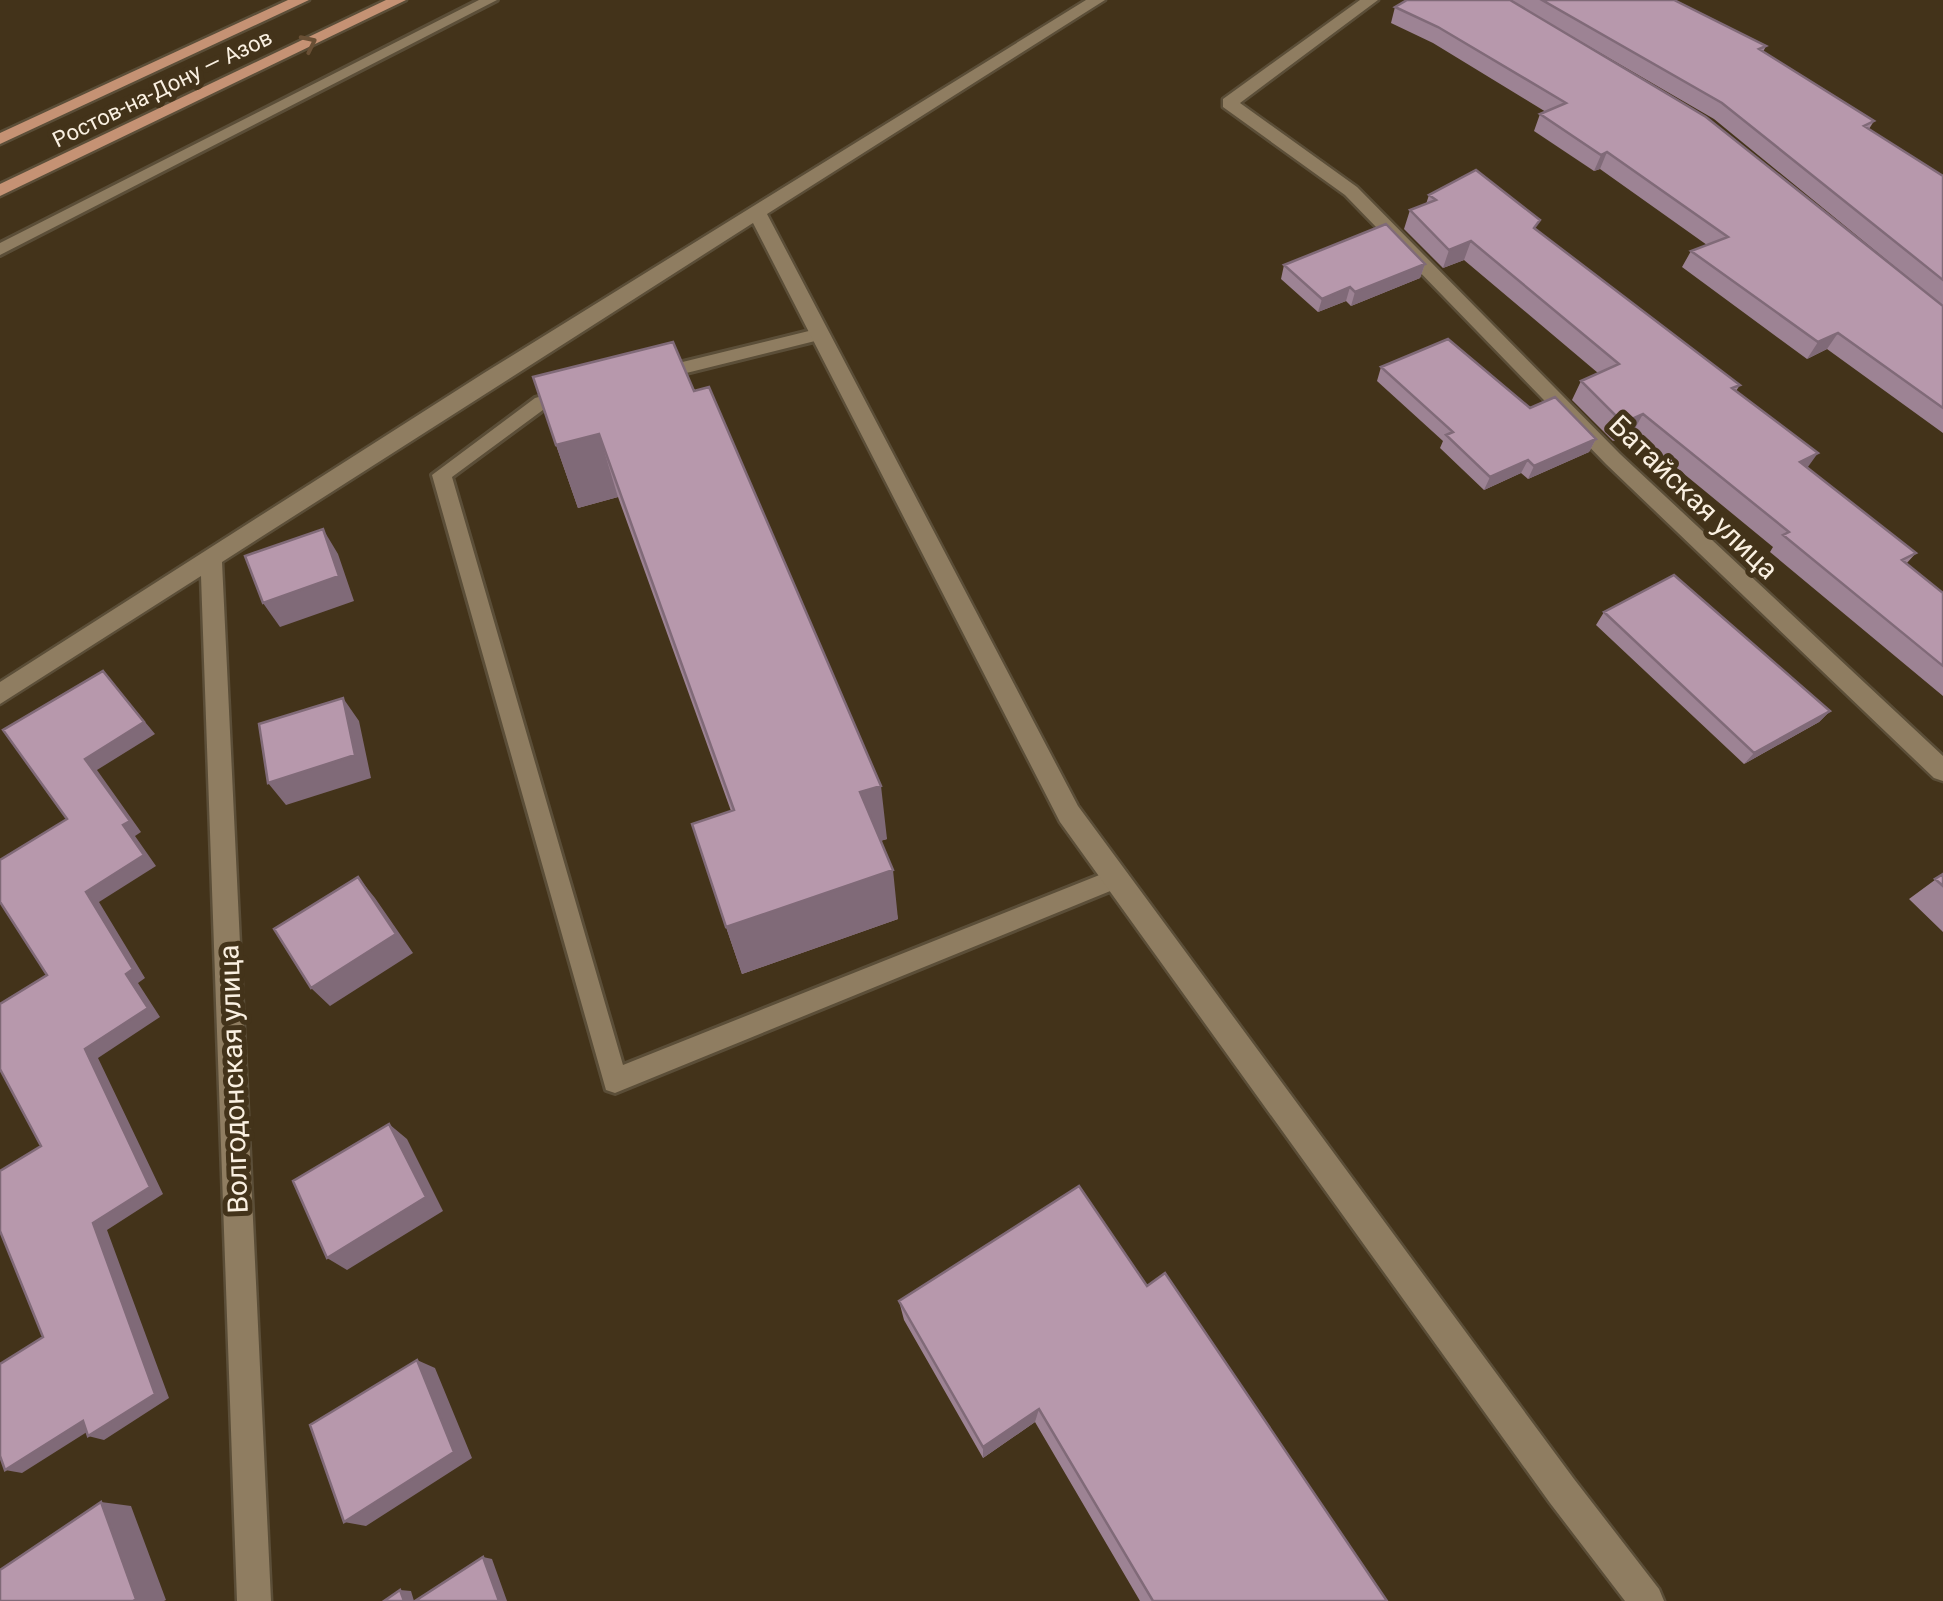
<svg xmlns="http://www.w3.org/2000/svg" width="1943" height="1601" viewBox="0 0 1943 1601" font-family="Roboto,sans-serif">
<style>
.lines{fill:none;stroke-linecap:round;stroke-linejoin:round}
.lane-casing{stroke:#5b4e38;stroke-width:6}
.street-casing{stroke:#5b4e38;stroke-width:5}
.primary-casing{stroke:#5b4e38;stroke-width:5}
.lane{fill:#8f7d61;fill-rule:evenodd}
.street{fill:#8f7d61;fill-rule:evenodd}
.primary{fill:#c59274;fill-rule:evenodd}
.wall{fill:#9d8394;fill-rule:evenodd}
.shaded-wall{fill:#806a78}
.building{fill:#b798ac;stroke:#806a78;stroke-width:2.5}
.oneway{stroke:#6a5035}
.labels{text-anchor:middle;stroke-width:10;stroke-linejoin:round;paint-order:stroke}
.far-street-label{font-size:22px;fill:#faf0e1;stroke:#43331a}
.street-label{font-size:28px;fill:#faf0e1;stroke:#43331a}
</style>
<rect width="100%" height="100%" fill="#43331a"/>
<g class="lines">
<g class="lane-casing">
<path id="lane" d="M 479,0 L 497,0 L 0,255 L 0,243 Z
M 821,328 L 827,330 L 827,338 L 654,381 L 645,375 L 654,369 Z
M 569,389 L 578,395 L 575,399 L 547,407 L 452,477 L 623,1065 L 1117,868 L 1125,871 L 1129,878 L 1125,885 L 615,1093 L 606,1090 L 432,475 L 535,398 Z"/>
</g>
<g class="street-casing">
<path id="street" d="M 1086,0 L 1105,0 L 767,214 L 1078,806 L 1574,1479 L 1659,1589 L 1664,1601 L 1625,1601 L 1550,1503 L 1060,822 L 753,223 L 222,562 L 271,1601 L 237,1601 L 201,576 L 0,704 L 0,682 L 484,373 Z
M 1360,0 L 1378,0 L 1240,103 L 1357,187 L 1620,454 L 1943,756 L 1943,781 L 1934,778 L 1606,464 L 1345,195 L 1223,107 L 1223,99 Z"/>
</g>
<g class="primary-casing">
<path id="primary" d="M 288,0 L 309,0 L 0,144 L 0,133 Z
M 386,0 L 406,0 L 0,196 L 0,184 Z"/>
</g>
<use href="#lane" class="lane"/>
<use href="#street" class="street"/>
<use href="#primary" class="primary"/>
</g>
<path class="wall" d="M 1407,0 L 1674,0 L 1766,46 L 1763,52 L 1874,121 L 1869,129 L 1943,176 L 1943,433 L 1827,349 L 1807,359 L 1682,267 L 1691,251 L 1707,245 L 1600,169 L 1594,171 L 1534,131 L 1540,114 L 1546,112 L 1433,43 L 1391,23 L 1395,7 ZM 1552,25 L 1714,119 L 1927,293 Z
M 1429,195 L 1536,229 L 1740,385 L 1736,391 L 1807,468 L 1916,553 L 1906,564 L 1943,593 L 1943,696 L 1770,552 L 1773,547 L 1633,432 L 1613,441 L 1572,400 L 1581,381 L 1598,373 L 1464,260 L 1443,268 L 1404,229 L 1410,210 L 1426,204 Z
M 1425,264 L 1420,278 L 1351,306 L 1346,301 L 1318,312 L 1281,279 L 1284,265 Z
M 673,342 L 887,839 L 880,841 L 898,919 L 742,974 L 726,927 L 731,811 L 618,497 L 578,508 L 556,445 Z
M 1381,367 L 1530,408 L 1596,439 L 1589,452 L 1528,479 L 1521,473 L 1484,490 L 1440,448 L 1443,441 L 1377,381 Z
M 1604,612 L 1830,711 L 1819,722 L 1744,764 L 1596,625 Z
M 1943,874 L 1943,932 L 1909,899 Z
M 1147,1286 L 1387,1601 L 1140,1601 L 1035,1422 L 983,1458 L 904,1320 L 899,1301 Z"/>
<path class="shaded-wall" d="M 1607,152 L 1600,169 L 1594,171 L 1601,155 Z
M 1471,241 L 1464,260 L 1443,268 L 1449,250 Z
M 1425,264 L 1420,278 L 1351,306 L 1355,292 Z
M 1350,287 L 1346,301 L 1318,312 L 1322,299 Z
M 1838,333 L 1827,349 L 1807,359 L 1818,342 Z
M 1643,414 L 1633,432 L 1613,441 L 1623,423 Z
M 599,434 L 618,497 L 578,508 L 556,445 Z
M 1596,439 L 1589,452 L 1528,479 L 1534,466 Z
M 1818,453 L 1805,471 L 1800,462 Z
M 1528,460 L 1521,473 L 1484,490 L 1490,477 Z
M 323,529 L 338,554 L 354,601 L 280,627 L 263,603 Z
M 103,671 L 155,734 L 97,770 L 141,832 L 135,836 L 156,866 L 99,902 L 145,978 L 138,983 L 160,1017 L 98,1058 L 163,1194 L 107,1230 L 169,1398 L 104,1440 L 88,1436 L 93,1223 L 85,1049 L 126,974 L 86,892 L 123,825 L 85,759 Z
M 343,698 L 359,721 L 371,778 L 286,805 L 268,783 Z
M 1830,711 L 1819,722 L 1744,764 L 1754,753 Z
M 881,786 L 887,839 L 867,845 L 860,792 Z
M 893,870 L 898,919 L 742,974 L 726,927 Z
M 358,877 L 375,898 L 413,953 L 330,1006 L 311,988 Z
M 389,1124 L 407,1139 L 443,1211 L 347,1270 L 327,1258 Z
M 417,1360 L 435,1368 L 472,1458 L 366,1526 L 344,1522 Z
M 1039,1409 L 1035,1422 L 983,1458 L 983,1447 Z
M 83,1421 L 98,1425 L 22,1473 L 5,1470 Z
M 101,1502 L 131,1506 L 166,1600 L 164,1601 L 133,1601 Z
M 483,1557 L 492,1559 L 507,1601 L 499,1601 Z
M 400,1590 L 411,1591 L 414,1601 L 404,1601 Z"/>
<path class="building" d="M 1407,0 L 1510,0 L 1706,117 L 1943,306 L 1943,408 L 1838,333 L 1818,342 L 1691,251 L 1728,237 L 1607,152 L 1601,155 L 1540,114 L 1566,103 L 1438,27 L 1395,7 Z
M 1542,0 L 1674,0 L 1766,46 L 1759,49 L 1874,121 L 1864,126 L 1943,176 L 1943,280 L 1722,103 Z
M 1476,170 L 1540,220 L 1534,228 L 1740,385 L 1732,388 L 1818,453 L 1800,462 L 1916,553 L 1902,560 L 1943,593 L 1943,666 L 1783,535 L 1789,532 L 1643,414 L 1623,423 L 1581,381 L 1619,364 L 1471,241 L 1449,250 L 1410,210 L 1436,200 L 1429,195 Z
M 1386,224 L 1425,264 L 1355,292 L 1350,287 L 1322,299 L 1284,265 Z
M 1448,339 L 1530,408 L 1555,397 L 1596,439 L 1534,466 L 1528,460 L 1490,477 L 1446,435 L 1453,432 L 1381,367 Z
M 673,342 L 694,391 L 709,387 L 881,786 L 860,792 L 893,870 L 726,927 L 692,824 L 734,810 L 599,434 L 556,445 L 533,377 Z
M 323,529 L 339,576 L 263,603 L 245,556 Z
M 1674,575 L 1830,711 L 1754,753 L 1604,612 Z
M 103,671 L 144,722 L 85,759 L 130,821 L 123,825 L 144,855 L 86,892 L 133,969 L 126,974 L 148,1008 L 85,1049 L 150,1187 L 93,1223 L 155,1394 L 88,1436 L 83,1421 L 5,1470 L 0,1456 L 0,1364 L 43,1337 L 0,1231 L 0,1171 L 41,1146 L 0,1069 L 0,1004 L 47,975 L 0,902 L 0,860 L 67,819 L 3,730 Z
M 343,698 L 355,755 L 268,783 L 259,724 Z
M 1943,874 L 1943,886 L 1935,879 Z
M 358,877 L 396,934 L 311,988 L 274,929 Z
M 389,1124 L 426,1197 L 327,1258 L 293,1181 Z
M 1079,1186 L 1147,1286 L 1165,1273 L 1387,1601 L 1153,1601 L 1039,1409 L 983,1447 L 899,1301 Z
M 417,1360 L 454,1452 L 344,1522 L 310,1425 Z
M 101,1502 L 136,1599 L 133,1601 L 0,1601 L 0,1570 Z
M 483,1557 L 499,1601 L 415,1601 Z
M 400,1590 L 404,1601 L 384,1601 Z"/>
<defs><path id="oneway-chevron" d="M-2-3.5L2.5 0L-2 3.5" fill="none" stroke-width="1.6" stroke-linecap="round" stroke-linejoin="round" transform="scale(2.5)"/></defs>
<use class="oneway" href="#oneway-chevron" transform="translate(309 43) rotate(-26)"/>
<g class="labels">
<g class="far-street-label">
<text transform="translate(162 88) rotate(-26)" y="8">Ростов-на-Дону — Азов</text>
</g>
<g class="street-label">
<text transform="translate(1694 497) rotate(44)" y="10">Батайская улица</text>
<text transform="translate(233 1079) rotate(-92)" y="10">Волгодонская улица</text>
</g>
</g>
</svg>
